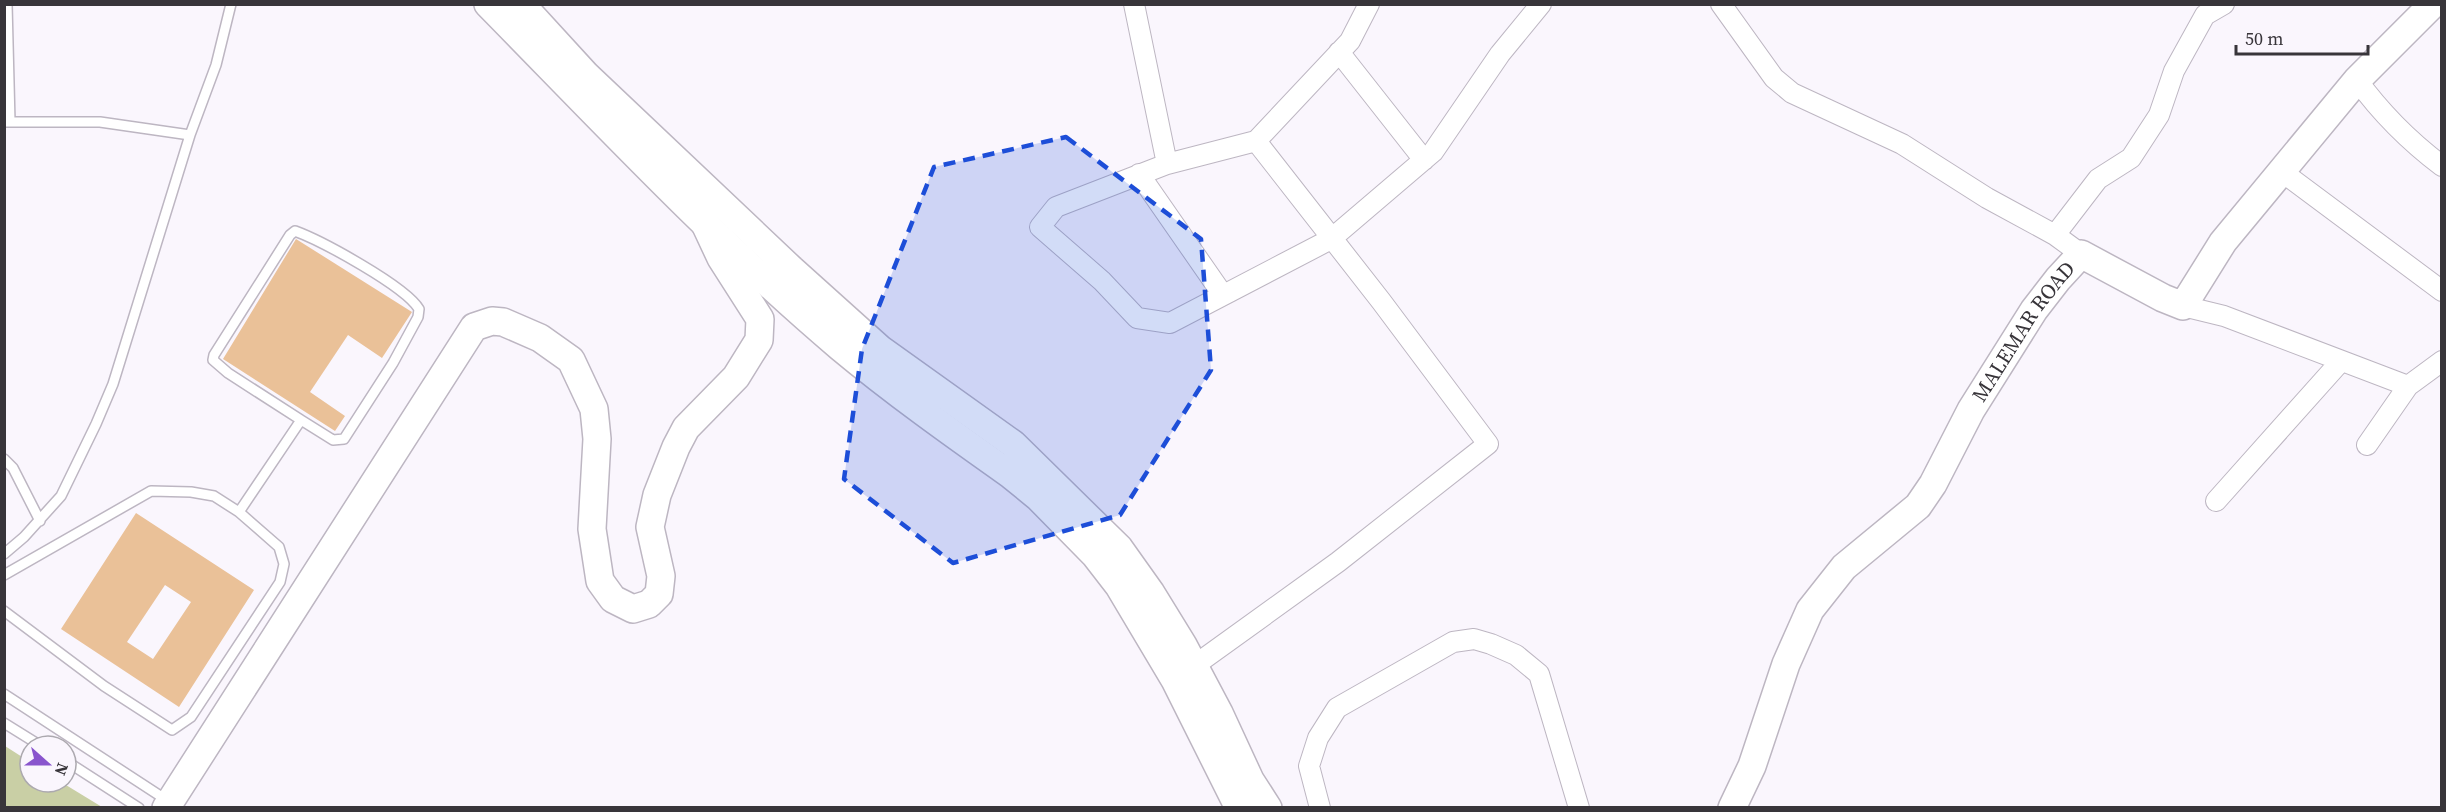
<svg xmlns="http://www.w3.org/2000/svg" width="2446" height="812" viewBox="0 0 2446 812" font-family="'Source Serif 4',serif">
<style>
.green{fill:#c9cfa5}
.building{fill:#eac198;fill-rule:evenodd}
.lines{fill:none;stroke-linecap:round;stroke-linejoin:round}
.lane-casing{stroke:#bdb6c2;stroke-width:12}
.street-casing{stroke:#bdb6c2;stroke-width:22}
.secondary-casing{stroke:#bdb6c2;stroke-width:30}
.lane{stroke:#fff;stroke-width:9}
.street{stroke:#fff;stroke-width:20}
.secondary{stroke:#fff;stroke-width:27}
.marked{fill:#1d4ed8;fill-opacity:0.2;stroke:#1d4ed8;stroke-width:4.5;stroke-dasharray:12 8;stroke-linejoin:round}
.labels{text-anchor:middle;stroke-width:6;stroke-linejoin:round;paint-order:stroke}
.street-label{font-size:21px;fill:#38353a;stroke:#faf6fd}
</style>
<rect width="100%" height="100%" fill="#faf6fd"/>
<path class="green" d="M 5,746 L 30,762 L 30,782 L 61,782 L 102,807 L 5,807 Z"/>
<path class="building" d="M 296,239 L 412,312 L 382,358 L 348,335 L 310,392 L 345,416 L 335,431 L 223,359 Z
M 136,513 L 254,590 L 179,707 L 61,629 ZM 165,585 L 191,602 L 153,659 L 127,642 Z"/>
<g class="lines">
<g class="lane-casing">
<path id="lane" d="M 7,4 L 10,122
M 4,122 L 100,122 L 190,135 L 113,384 L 96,424 L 61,496 L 24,537 L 4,554
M 190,135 L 216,65 L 231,4
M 4,459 L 13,468 L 40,521
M 239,512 L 301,420 L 333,440 L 344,439 L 393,363 L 418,317 L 419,309 C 405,286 322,241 295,231 L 290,235 L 214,355 L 213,360 L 228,373 L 301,420
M 4,575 L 151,491 L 191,492 L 214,496 L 239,512 L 279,547 L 284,564 L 280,582 L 191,717 L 172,730 L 104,686 L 4,611
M 4,694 L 168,801
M 4,723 L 41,746
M 66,761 L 139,808"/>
</g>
<g class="street-casing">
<path id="street" d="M 1134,4 L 1167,164 L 1256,141 L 1381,301 L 1488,444 L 1338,562 L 1184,673
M 1721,4 L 1774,78 L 1792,93 L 1902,144 L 1987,198 L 2055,235 L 2081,254
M 1339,52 L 1424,160
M 2357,80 C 2381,113 2409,141 2442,166
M 1256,141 L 1350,41 L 1369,4
M 1167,164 L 1056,207 L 1040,227 L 1102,281 L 1137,318 L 1170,323 L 1331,239 L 1433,152 L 1500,54 L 1541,4
M 2281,171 L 2442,291
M 1139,174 L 1223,295
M 2055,235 L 2098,179 L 2131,158 L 2159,115 L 2174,71 L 2205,15 L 2224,4
M 2183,306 L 2224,316 L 2408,386
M 2367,445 L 2408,386 L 2442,361
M 2216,501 L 2341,361
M 1320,808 L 1309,766 L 1318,738 L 1337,708 L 1453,642 L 1474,639 L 1491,644 L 1516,655 L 1539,674 L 1579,808"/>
</g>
<g class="secondary-casing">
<g id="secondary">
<path d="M 488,4 C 603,121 715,241 840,347 C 894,392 953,434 1011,475 L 1038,497 L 1095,555 L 1119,586 L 1175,680 L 1239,808"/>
<path d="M 521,4 L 586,75 L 791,269 L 880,349 L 1013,444 L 1119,548 L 1151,593 L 1183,645 L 1219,713 L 1250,780 L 1268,808"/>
<path d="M 166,808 L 474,327 L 492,321 L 503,322 L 540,338 L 571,360 L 594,409 L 597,439 L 592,529 L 600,581 L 613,599 L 633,609 L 649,604 L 659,594 L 661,576 L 650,527 L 657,495 L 676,447 L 686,428 L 736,377 L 759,340 L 760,319 L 721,258 L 706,226"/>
<path id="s1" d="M 1732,808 L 1752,766 L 1786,664 L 1810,610 L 1844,567 L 1918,506 L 1933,484 L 1971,410 L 2034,310 L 2058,279 L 2081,254 L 2163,298 L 2183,306 L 2223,242 L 2357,80 L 2433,4"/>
</g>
</g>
<use href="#lane" class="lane"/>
<use href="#street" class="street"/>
<use href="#secondary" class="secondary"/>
</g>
<path class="marked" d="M 1066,137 L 1201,239 L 1211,370 L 1120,515 L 953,563 L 844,479 L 862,349 L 934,167 Z"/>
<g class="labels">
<g class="street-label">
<text dy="7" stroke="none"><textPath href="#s1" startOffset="568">MALEMAR ROAD</textPath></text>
</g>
</g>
<rect width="2446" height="812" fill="none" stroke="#38353a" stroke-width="12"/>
<g transform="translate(48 764) rotate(111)"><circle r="28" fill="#faf6fd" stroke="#aca9af" stroke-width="1.5"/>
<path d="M0-4.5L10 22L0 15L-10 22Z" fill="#8955cd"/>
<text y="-9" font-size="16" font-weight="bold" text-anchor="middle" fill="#38353a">N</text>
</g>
<path d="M2236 45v9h132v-9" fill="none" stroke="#38353a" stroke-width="3"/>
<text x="2245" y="45" font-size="18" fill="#38353a" stroke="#faf6fd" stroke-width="4.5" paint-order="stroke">50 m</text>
</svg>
